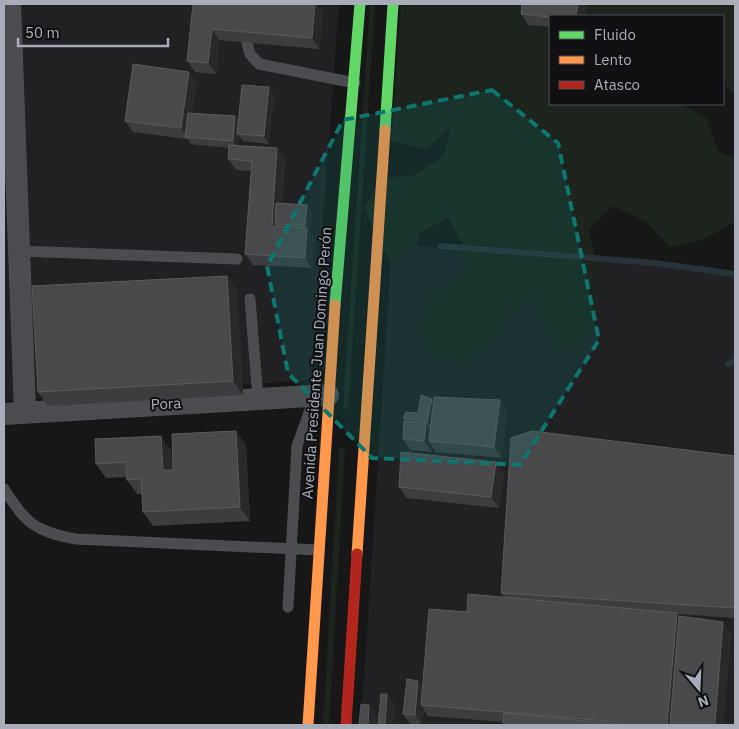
<svg xmlns="http://www.w3.org/2000/svg" width="739" height="729" viewBox="0 0 739 729" font-family="'IBM Plex Sans',sans-serif">
<style>
.built{fill:#212123}
.green{fill:#1d241e}
.lines{fill:none;stroke-linecap:round;stroke-linejoin:round}
.stream{stroke:#2a3239;stroke-width:6}
.lane{stroke:#4b4c50;stroke-width:11}
.street{stroke:#4b4c50;stroke-width:22}
.fast{stroke:#63d668;stroke-width:11}
.slow{stroke:#ff974d;stroke-width:11}
.jam{stroke:#b3261e;stroke-width:11}
.wall{fill:#3d3d3f}
.shaded-wall{fill:#29292a}
.building{fill:#49494c;stroke:#58595d}
.marked{fill:#0f766e;fill-opacity:0.2;stroke:#0f766e;stroke-width:4;stroke-dasharray:10 6;stroke-linejoin:round}
.labels{text-anchor:middle;stroke-width:4;stroke-linejoin:round;paint-order:stroke}
.street-label{font-size:15px;fill:#a8adb8;stroke:#111113}
</style>
<rect width="100%" height="100%" fill="#171717"/>
<path class="built" d="M 4,4 L 339,4 L 311,380 L 4,401 Z
M 392,244 L 735,272 L 735,725 L 361,725 Z"/>
<path class="green" d="M 370,4 L 375,4 L 348,408 L 345,410 L 343,408 Z
M 401,4 L 735,4 L 735,95 L 723,84 L 723,16 L 550,16 L 550,104 L 683,104 L 707,119 L 718,151 L 735,159 L 735,222 L 702,240 L 670,247 L 646,222 L 613,206 L 589,230 L 596,262 L 594,327 L 569,353 L 544,331 L 536,299 L 507,316 L 491,345 L 464,367 L 431,356 L 422,325 L 431,293 L 461,279 L 464,246 L 448,217 L 419,234 L 417,249 L 390,261 L 377,239 L 364,207 L 382,178 L 415,175 L 443,157 L 451,126 L 427,149 L 391,141 Z
M 343,447 L 345,449 L 329,725 L 323,725 L 339,448 Z"/>
<g class="lines">
<path class="stream" d="M 441,246 L 655,263 L 735,274
M 728,364 L 735,361"/>
<path class="lane" d="M 247,43 L 250,54 L 259,64 L 355,83
M 19,251 L 237,259
M 250,299 L 258,399
M 4,489 C 27,524 34,531 76,539 L 319,550
M 288,607 L 297,446 L 315,396"/>
<path class="street" d="M 10,4 L 25,412
M 4,414 L 328,395"/>
<path class="fast" d="M 385,130 L 393,4
M 335,305 L 360,4"/>
<path class="slow" d="M 357,554 L 385,130
M 308,725 L 335,305"/>
<path class="jam" d="M 346,725 L 357,554"/>
</g>
<path class="wall" d="M 193,4 L 323,12 L 319,49 L 219,40 L 216,74 L 195,72 L 187,61 Z
M 522,4 L 587,4 L 585,16 L 550,16 L 550,27 L 528,25 L 521,14 Z
M 197,83 L 192,113 L 239,122 L 274,95 L 269,144 L 243,141 L 239,136 L 238,146 L 277,148 L 285,159 L 282,203 L 307,205 L 312,212 L 310,233 L 315,239 L 312,268 L 253,265 L 245,254 L 251,171 L 236,170 L 228,159 L 229,148 L 191,144 L 187,139 L 133,132 L 125,121 Z
M 237,290 L 243,395 L 48,406 L 38,392 Z
M 434,401 L 507,411 L 502,458 L 436,452 L 432,446 L 432,452 L 410,450 L 403,439 L 405,421 L 403,418 L 418,413 Z
M 246,445 L 250,521 L 153,526 L 143,512 L 142,494 L 137,494 L 127,480 L 127,477 L 106,478 L 96,464 L 171,450 L 172,470 Z
M 735,456 L 735,618 L 678,614 L 679,616 L 731,633 L 723,725 L 503,725 L 504,722 L 428,716 L 424,710 L 422,725 L 411,725 L 403,714 L 422,686 L 504,598 L 501,593 Z
M 496,462 L 504,473 L 499,508 L 407,498 L 399,487 Z"/>
<path class="shaded-wall" d="M 315,4 L 317,4 L 323,12 L 319,49 L 312,38 Z
M 578,4 L 587,4 L 585,16 L 576,16 Z
M 212,29 L 219,40 L 216,74 L 208,63 Z
M 189,72 L 197,83 L 189,137 L 187,137 L 181,128 Z
M 269,87 L 274,95 L 269,144 L 264,136 Z
M 235,116 L 240,124 L 237,134 L 239,136 L 238,149 L 233,141 Z
M 277,148 L 285,159 L 280,224 L 275,224 L 280,231 L 272,226 Z
M 307,205 L 312,212 L 310,233 L 315,239 L 312,268 L 305,258 L 307,228 L 305,226 Z
M 227,276 L 237,290 L 243,395 L 233,381 Z
M 432,399 L 440,410 L 435,432 L 427,421 Z
M 500,400 L 507,411 L 502,458 L 494,447 Z
M 426,423 L 434,434 L 429,441 L 432,446 L 432,452 L 424,441 Z
M 236,431 L 246,445 L 250,521 L 240,507 Z
M 161,436 L 171,450 L 173,484 L 163,470 Z
M 496,462 L 504,473 L 499,508 L 491,497 Z
M 677,613 L 685,624 L 670,723 L 672,725 L 667,725 Z
M 723,622 L 731,633 L 723,725 L 717,725 L 715,723 Z
M 418,681 L 426,692 L 421,705 L 424,710 L 422,725 L 415,715 Z
M 387,694 L 395,705 L 393,725 L 385,725 Z
M 369,705 L 377,716 L 376,725 L 368,725 Z"/>
<path class="building" d="M 193,4 L 315,4 L 312,38 L 212,29 L 208,63 L 187,61 Z
M 522,4 L 578,4 L 576,16 L 550,16 L 550,17 L 521,14 Z
M 133,64 L 189,72 L 181,128 L 125,121 Z
M 242,85 L 269,87 L 264,136 L 237,134 Z
M 188,113 L 235,116 L 233,141 L 185,137 Z
M 229,145 L 277,148 L 272,226 L 307,228 L 305,258 L 245,254 L 252,161 L 228,159 Z
M 276,203 L 307,205 L 305,226 L 275,224 Z
M 227,276 L 233,381 L 38,392 L 32,286 Z
M 421,395 L 432,399 L 427,421 L 403,418 L 406,412 L 418,413 Z
M 434,397 L 500,400 L 494,447 L 429,441 Z
M 404,421 L 426,423 L 424,441 L 403,439 Z
M 236,431 L 240,507 L 143,512 L 141,479 L 127,480 L 126,462 L 96,464 L 95,439 L 161,436 L 163,470 L 173,470 L 172,434 Z
M 532,431 L 735,456 L 735,608 L 501,593 L 511,438 Z
M 401,452 L 496,462 L 491,497 L 399,487 Z
M 468,594 L 677,613 L 667,725 L 619,725 L 619,722 L 421,705 L 429,609 L 467,612 Z
M 679,616 L 723,622 L 715,723 L 670,723 Z
M 407,679 L 418,681 L 415,715 L 403,714 Z
M 381,694 L 387,694 L 385,725 L 378,725 Z
M 361,704 L 369,705 L 368,725 L 359,725 Z
M 504,713 L 617,724 L 616,725 L 503,725 Z"/>
<path class="marked" d="M 492,90 L 558,143 L 599,340 L 520,465 L 372,458 L 288,373 L 267,266 L 343,120 Z"/>
<g class="labels">
<g class="street-label">
<text transform="translate(317 363) rotate(-86)" y="5">Avenida Presidente Juan Domingo Perón</text>
<text transform="translate(166 404) rotate(-3)" y="5">Pora</text>
</g>
</g>
<rect width="739" height="729" fill="none" stroke="#a8adb8" stroke-width="10"/>
<rect x="549" y="15" width="175" height="90" fill="#111113" stroke="#4d4f55"/>
<rect x="559" y="31" width="25" height="8" fill="#63d668" stroke="#4d4f55"/>
<text x="594" y="40" font-size="15" fill="#a8adb8">Fluido</text>
<rect x="559" y="56" width="25" height="8" fill="#ff974d" stroke="#4d4f55"/>
<text x="594" y="65" font-size="15" fill="#a8adb8">Lento</text>
<rect x="559" y="81" width="25" height="8" fill="#b3261e" stroke="#4d4f55"/>
<text x="594" y="90" font-size="15" fill="#a8adb8">Atasco</text>
<g transform="translate(699 689) rotate(161)" stroke="#111113" stroke-width="4" paint-order="stroke">
<path d="M0-4L9 19L0 12L-9 19Z" fill="#a8adb8"/>
<text y="-8" font-size="14" font-weight="bold" text-anchor="middle" fill="#a8adb8">N</text>
</g>
<path d="M18 38v8h150v-8" fill="none" stroke="#a8adb8" stroke-width="2.5"/>
<text x="25" y="38" font-size="15" fill="#a8adb8" stroke="#111113" stroke-width="4" paint-order="stroke">50 m</text>
</svg>
